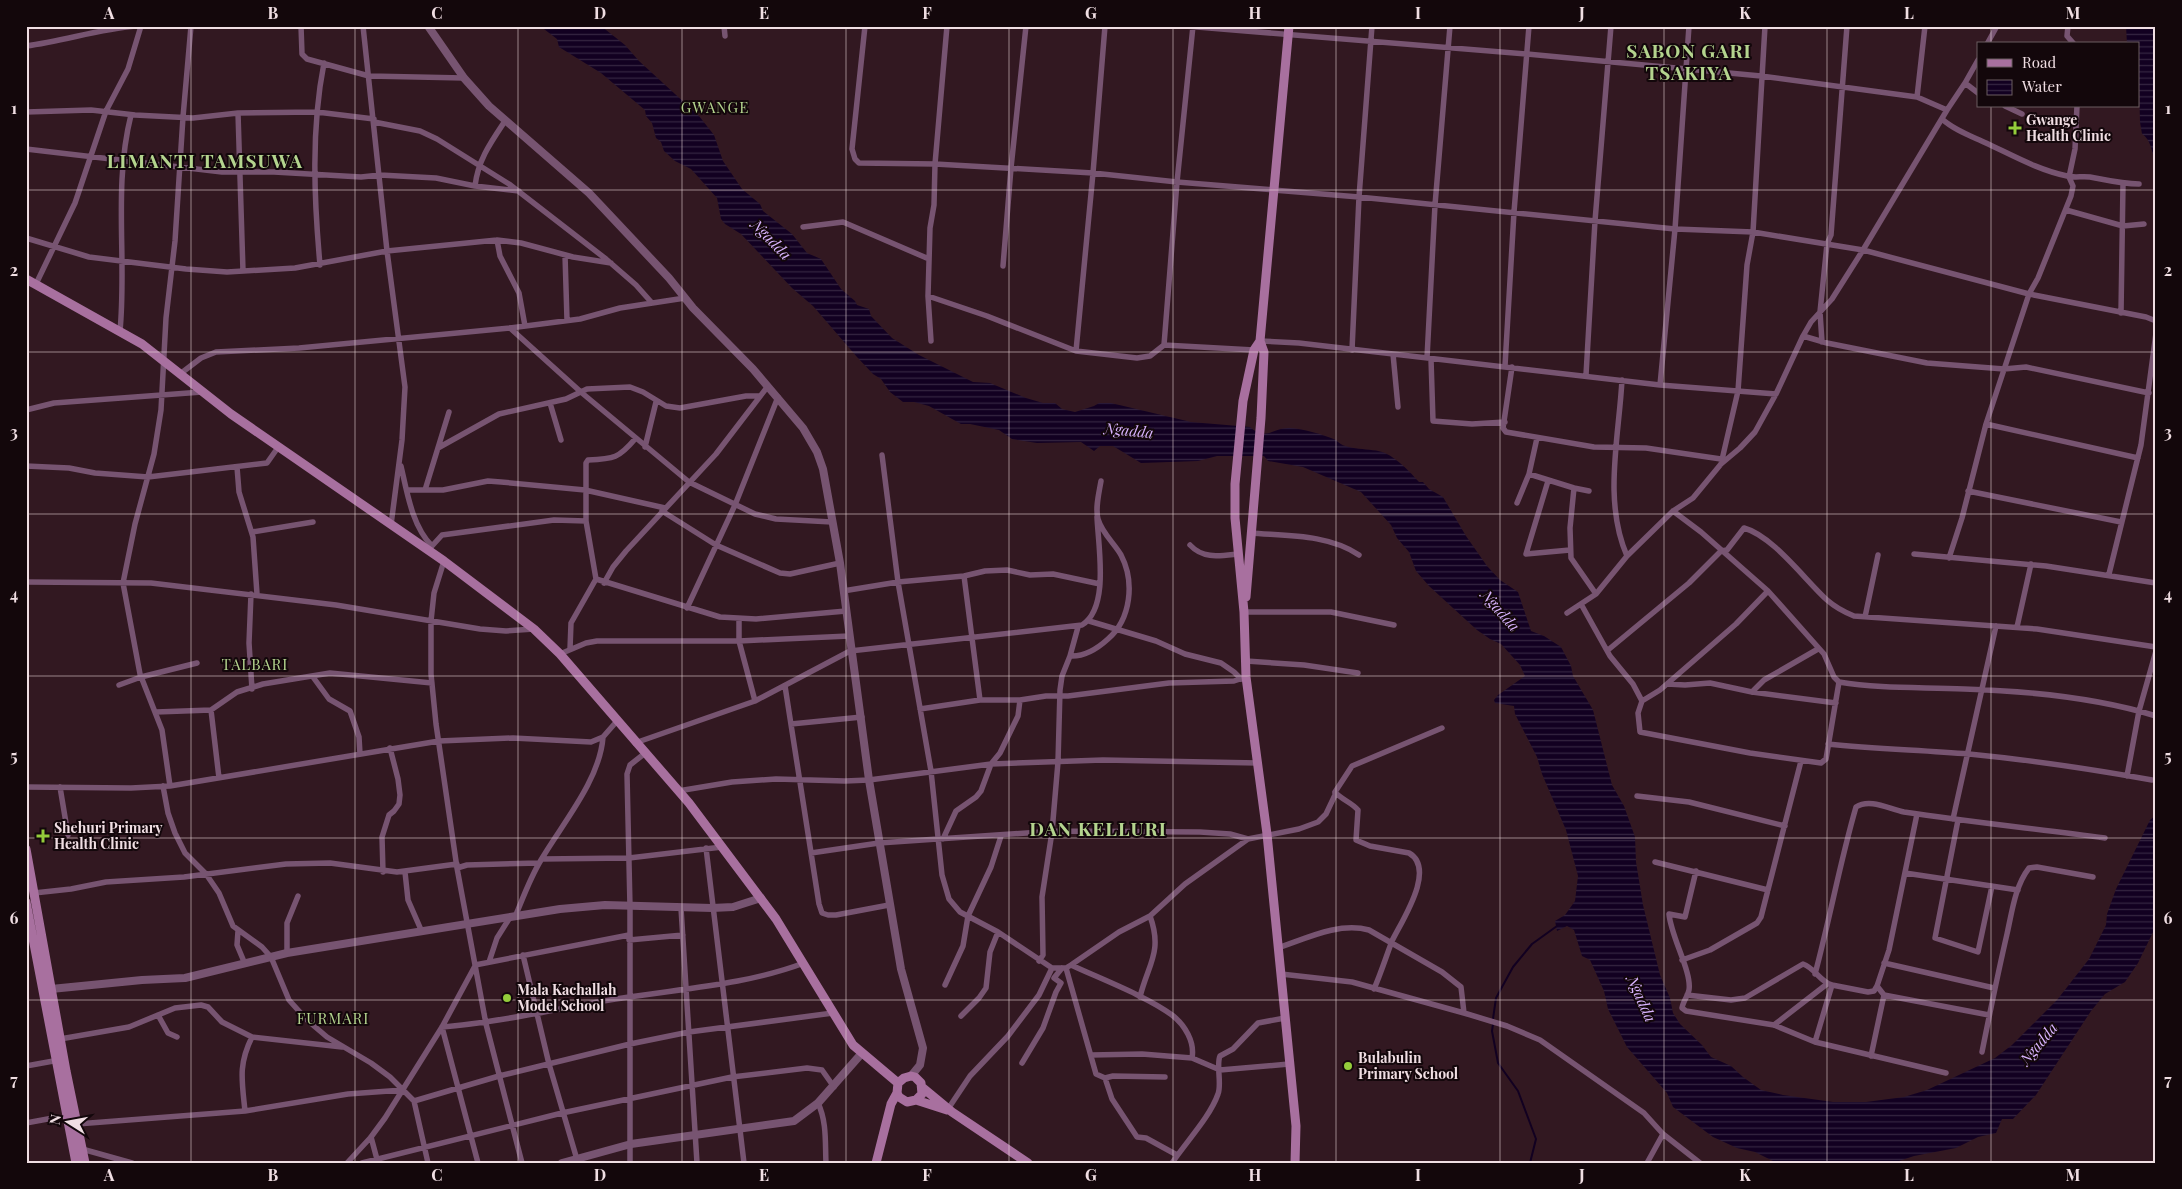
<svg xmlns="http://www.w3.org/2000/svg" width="2182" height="1189" viewBox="0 0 2182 1189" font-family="'Playfair Display',serif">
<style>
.water{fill:url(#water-rules)}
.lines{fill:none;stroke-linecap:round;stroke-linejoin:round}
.stream{stroke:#120021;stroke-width:2}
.minor{stroke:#775471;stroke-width:5.5}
.tertiary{stroke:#775471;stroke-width:8}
.secondary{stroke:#a8709f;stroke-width:9}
.grid{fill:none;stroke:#f0dee3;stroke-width:1;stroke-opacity:0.55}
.poi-dot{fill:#94cc3b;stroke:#13070b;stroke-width:2}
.labels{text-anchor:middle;stroke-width:4;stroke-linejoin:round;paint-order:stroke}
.poi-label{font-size:14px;font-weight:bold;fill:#f0dee3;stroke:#13070b;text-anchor:start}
.neighbourhood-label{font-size:15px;letter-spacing:1px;fill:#b4d48e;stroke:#13070b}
.water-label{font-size:15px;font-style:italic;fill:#d9b4ff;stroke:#13070b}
.district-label{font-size:19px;font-weight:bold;letter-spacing:1px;fill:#b4d48e;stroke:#13070b}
.neatline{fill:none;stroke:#f0dee3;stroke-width:2}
.grid-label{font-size:16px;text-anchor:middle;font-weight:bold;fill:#f0dee3}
</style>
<defs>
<pattern id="water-rules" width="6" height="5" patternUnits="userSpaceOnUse" patternTransform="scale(1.25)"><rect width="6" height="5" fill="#120021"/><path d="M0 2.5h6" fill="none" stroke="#352541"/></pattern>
</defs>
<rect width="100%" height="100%" fill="#321821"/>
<path class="water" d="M 540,26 L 601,26 L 625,45 L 639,61 L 699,116 L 714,135 L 723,161 L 742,189 L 760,204 L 763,211 L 792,234 L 807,253 L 821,259 L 841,289 L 855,301 L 857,305 L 869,309 L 871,316 L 892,338 L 919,355 L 973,382 L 990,383 L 1026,398 L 1043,403 L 1055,403 L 1062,409 L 1075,412 L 1094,406 L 1099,403 L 1111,403 L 1191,422 L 1250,427 C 1267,442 1273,427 1290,428 C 1305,429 1321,434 1336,440 C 1346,452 1371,447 1385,453 C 1398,459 1410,472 1419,482 L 1423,482 L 1429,489 L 1443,497 L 1466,536 L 1487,566 L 1500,580 L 1518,592 L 1531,631 L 1544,636 L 1561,647 L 1571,666 L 1573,676 L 1593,710 L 1612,785 L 1624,806 L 1635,837 L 1636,862 L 1643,905 L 1660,975 L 1670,998 L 1673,1013 L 1680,1024 L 1702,1045 L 1711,1057 L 1731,1066 L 1743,1077 L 1761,1090 L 1783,1095 L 1833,1102 L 1866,1102 L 1904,1097 L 1927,1090 L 1995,1058 L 2012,1045 L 2057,1000 L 2089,959 L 2106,925 L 2107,914 L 2116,889 L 2150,820 L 2156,815 L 2156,926 L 2138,963 L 2125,982 L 2105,994 L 2091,1011 L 2036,1095 L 2013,1119 L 2002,1119 L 1996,1133 L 1978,1137 L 1956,1148 L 1914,1156 L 1896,1162 L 1861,1161 L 1854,1163 L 1775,1162 L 1755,1152 L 1737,1148 L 1713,1137 L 1673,1107 L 1667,1093 L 1627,1047 L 1608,1009 L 1604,991 L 1590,960 L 1582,956 L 1574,930 L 1567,926 L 1557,931 L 1555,921 L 1565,915 L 1575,901 L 1578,876 L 1566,830 L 1542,774 L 1537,757 L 1515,714 L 1514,706 L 1495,703 L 1494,700 L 1498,695 L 1525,676 L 1520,665 L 1501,644 L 1490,639 L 1477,630 L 1429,586 L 1416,571 L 1409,552 L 1397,538 L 1391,525 L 1361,492 L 1303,467 L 1268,461 L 1264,456 L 1217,456 L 1198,461 L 1141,463 L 1113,446 L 1100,446 L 1094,451 L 1081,442 L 1037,443 L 1012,439 L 999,430 L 970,424 L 961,424 L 929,406 L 914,402 L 903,402 L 890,392 L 881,379 L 873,374 L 857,357 L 813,306 L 792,288 L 741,234 L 725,224 L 721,219 L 717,198 L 691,169 L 675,161 L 664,151 L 661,142 L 656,138 L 652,123 L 646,116 L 645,110 L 601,73 L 559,47 L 557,39 Z
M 2126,26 L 2156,26 L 2156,168 C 2153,157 2152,140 2142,134 L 2140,122 L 2138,44 L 2127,44 Z"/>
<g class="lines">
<path class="stream" d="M 1493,1019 L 1496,998 L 1513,967 L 1532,944 L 1557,926
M 1493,1024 L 1492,1031 L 1498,1063 L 1518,1091 L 1536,1139 L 1530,1163"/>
<path class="minor" d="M 301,26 L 302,54 L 307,59 L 369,76 L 464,78
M 363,26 L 387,251 L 405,387 L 402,440 L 391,525
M 724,26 L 725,36
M 865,26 L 852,149 L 855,159 L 859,163 L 935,164 L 1093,173 L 1177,182 L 1359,197 L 1675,229 L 1753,232 L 1863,250 L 1947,110
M 1185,26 L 1527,54 L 1761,76 L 1917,97 L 1947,110 L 1965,83 L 1978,93
M 2068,26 L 2067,36 L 2074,44
M 1987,44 L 1997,26
M 26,46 C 64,41 99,29 136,26
M 1965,83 L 1978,60
M 1917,97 L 1925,26
M 2005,106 L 2022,114
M 26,112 L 91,110 L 135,115 L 193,118 L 238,113 L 317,112 L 374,119
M 238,113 L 243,271
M 1942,119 C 1954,130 1971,136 1986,143 C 2012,155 2038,170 2067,176 C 2074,178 2082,176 2090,177 C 2106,180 2122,184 2139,184
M 374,122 L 420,131 L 437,139 L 509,184 L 606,259 L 636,285 L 652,303
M 26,149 L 222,172 L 274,172 L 361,177 L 380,175 L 436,178 L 475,186 L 519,191
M 475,186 C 478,160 491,142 505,121
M 2066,210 L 2123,226 L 2144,224
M 803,227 L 843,222 L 929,259
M 26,238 L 89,257 L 186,269 L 227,272 L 295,268 L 387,251 L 497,240 L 521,243 L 573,257 L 611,263
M 497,240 L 500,256 L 519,293 L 525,326
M 565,255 L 567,320
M 320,265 C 314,199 311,129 324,63
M 1003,266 L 1011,168 L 1026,26
M 36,284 L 75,203 L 106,111 L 128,69 L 141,26
M 928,296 L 987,316 L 1076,351 L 1137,358 L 1150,356 L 1164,345 L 1254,350
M 2121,313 L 2123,184
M 510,328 L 582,393 L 689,482 L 755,514 L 776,519 L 832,522
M 120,331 C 127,259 113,186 131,115
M 1803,336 L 1811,322 L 1832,299 L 1863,250 L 2029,294 L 2146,317 L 2156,321
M 931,341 L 928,296 L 930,228 L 934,205 L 935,164 L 947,26
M 1260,341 L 1299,343 L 1660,385 L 1776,394
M 1822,342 L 1820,312 L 1827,244 L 1831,235 L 1847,26
M 1164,345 L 1177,182 L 1193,26
M 1352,350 L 1359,197 L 1372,26
M 1076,351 L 1093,173 L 1105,26
M 1393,354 L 1398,407
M 1427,358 L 1435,205 L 1450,26
M 1431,359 L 1433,421 L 1472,424 L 1505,422
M 1505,366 L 1514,212 L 1529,26
M 1512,367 L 1503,428 L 1506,432 L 1594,447 L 1646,448 L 1721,459
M 180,374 L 201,358 L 216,352 L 299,348 L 510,328 L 580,319 L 620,308 L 685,298
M 1586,375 L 1595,221 L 1611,26
M 1622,380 C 1619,437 1603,501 1627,556
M 1660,385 L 1675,229 L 1689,26
M 550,403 L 561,440
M 26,410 L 54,403 L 202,392
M 1986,424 L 2138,458
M 645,447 L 656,402
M 438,448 L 499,414 L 566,399 L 587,389 L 630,387 L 643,392 L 666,406 L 680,408 L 746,396 L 759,396
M 882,455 L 898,582 L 931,771 L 942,875 L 949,899 L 960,912 L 998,932 L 1052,968 L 1066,968 L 1071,965 L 1119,932 L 1150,916 L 1185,884 L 1248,839 L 1299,829 L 1318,822 L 1326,814 L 1335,795 L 1335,792 L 1352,766 L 1442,728
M 1721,464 L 1738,391 L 1747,265 L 1753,232 L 1765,26
M 26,466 L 69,468 L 95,473 L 148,477 L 267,463 L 279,446
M 401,466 C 407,492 412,526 432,546 L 430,548
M 237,467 L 239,492 L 253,537 L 257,594
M 1529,474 L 1574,488 L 1589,491
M 1548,481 L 1526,554 L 1570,550
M 1574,488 L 1570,528 L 1571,558 L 1596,594
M 407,490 L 443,490 L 488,481 L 501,482 L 585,490 L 665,508
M 425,490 L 449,412
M 1968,491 L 2121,522
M 1517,503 L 1529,474 L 1537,438
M 662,511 L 716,545 L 780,573 L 790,574 L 840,563
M 1673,511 L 1701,532 L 1768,591 L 1824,654 L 1834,677 L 1839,682 C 1880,689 1922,687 1964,689 C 2027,691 2095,697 2156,716
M 252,532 L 313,522
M 1250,533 C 1286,536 1328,534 1359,555
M 1190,545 C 1203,559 1219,556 1237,554
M 432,546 L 442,535 L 554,520 L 586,521
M 1914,554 L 2046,566 L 2156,583
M 1949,558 L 1962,518 L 1986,424 L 2029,294 L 2038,278 L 2071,196 L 2073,186 L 2069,177 L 2075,149 L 2077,106
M 444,561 L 434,593 L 431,621 L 431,674 L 436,724 L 457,868 L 486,1024 L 522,1163
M 2109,574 L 2141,445 L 2156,333
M 964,576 L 980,700
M 596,579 L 720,617 L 756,619 L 846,611
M 26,582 L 151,583 L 336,605 L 480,629 L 506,631 L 534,629
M 604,583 L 613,567 L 626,551 L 716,454 L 768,386
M 843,591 L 898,582 L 964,576 L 985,571 L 1007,570 L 1030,575 L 1053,574 L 1100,584
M 1768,591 L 1736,624 L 1660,690 L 1642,701 L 1638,713 L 1640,732 L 1750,753 L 1821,763 L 1826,759 L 1839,682
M 251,594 L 249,643 L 252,689
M 1581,604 L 1610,656 L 1633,684 L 1642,701
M 687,608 L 735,505 L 778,397
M 1244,612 L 1331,612 L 1394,625
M 1567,613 L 1596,594 L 1627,556 L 1673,511 L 1693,498 L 1721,464 L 1740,448 L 1755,432 L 1776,394 L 1803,336 L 1827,343 L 1927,363 L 2004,369 L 2026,367 L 2149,393
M 1865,617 L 1878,555
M 739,619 L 739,641 L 755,701
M 1089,621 L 1156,641 L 1185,654 L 1221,663 L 1234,672 L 1241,679
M 2017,627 L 2031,564
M 570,649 L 571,623 L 596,579 L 586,521 L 586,463 L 588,460 C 614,459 619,458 635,439
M 1608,650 L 1689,583 L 1721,551 L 1727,550 L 1744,528 C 1773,536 1805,580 1827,600 C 1835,607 1844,612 1854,616 L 2037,629 L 2156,647
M 560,654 L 586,643 L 597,641 L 739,641 L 849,636
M 1070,656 C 1085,657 1097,649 1108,639 C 1131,619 1135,582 1121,555 C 1114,543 1102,533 1098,519 C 1095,508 1099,493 1101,481
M 1246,661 L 1304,665 L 1358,673
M 313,677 L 329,699 L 350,711 L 359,737 L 360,754
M 1667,684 L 1685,685 L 1710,683 L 1752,692 L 1836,703
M 119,685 L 141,677 L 197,663
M 785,686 L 819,904 L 822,913 L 828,915 L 836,915 L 889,905
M 1752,692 L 1764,680 L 1818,649
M 920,709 L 980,700 L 1020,700 L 1046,696 L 1068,696 L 1169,683 L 1234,681 L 1246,677
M 211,710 L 219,778
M 156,712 L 211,710 L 237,692 L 263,684 L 330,673 L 432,683
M 791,724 L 862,717
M 635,743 L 755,701 L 850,651 L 1082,625 C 1110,608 1098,545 1097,517
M 1828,744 C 1875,749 1922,750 1969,754 C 2030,760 2091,769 2152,780
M 2127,776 L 2139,711 L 2156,651
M 163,786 L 168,813 L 175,833 L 185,853 L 206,874 L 219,893 L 233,926 L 262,947 L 271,957 L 289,1000 L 307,1020 L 327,1037 L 371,1063 L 390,1077 L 414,1101 L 428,1163
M 170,786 L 162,730 L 140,674 L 123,583 L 135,524 L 154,454 L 161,410 L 166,318 L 175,241 L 183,117 L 191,26
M 26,787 L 131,788 L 170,786 L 439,741 L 513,738 L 591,742 L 603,737 L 617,721
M 60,787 L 68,835
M 678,791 L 732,782 L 776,779 L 845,781 L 869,780 L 991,764 L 1103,760 L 1258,763
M 1335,792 C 1342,800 1351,802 1358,810 L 1356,840 L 1370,846 L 1409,853 C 1437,869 1401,922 1392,941 C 1386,957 1381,973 1374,989
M 1637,796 L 1689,802 L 1785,826
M 1953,819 L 1996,626
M 1958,820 L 1935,938 L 1978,952 L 1992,886
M 943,839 L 956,811 L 976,797 L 981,791 L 991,764 L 1000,753 L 1018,716 L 1020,700
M 706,848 L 744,1163
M 811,853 L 879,843 L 1055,831 L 1200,832 L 1230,834 L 1248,839
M 542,859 L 629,858 L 722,847
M 1655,862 L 1768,890
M 457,868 L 467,865 L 539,863
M 1696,871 L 1685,917 L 1669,914 C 1671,937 1692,972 1689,990 C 1688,996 1683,1001 1682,1008 L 1686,1011 L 1774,1025 L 1815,1042 L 1946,1073
M 383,872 L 382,837 L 389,815 L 394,811 L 399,804 L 400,795 L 398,779 L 390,748
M 405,872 L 408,900 L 422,932
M 1905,873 L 2018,890
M 34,893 L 71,889 L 106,882 L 184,877 L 286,864 L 330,863 L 397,872 L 457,864
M 681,908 L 697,1163
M 515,917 C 523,898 530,878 541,860 C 562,824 600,780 603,737
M 238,931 L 237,945 L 245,964
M 629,940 L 683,935
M 1278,948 C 1307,938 1339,922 1369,930 L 1442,972 L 1461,987 L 1464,1013
M 287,953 L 287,923 L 298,896
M 523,955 L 549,1064 L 578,1163
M 1682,960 L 1710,950 L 1757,923 L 1761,917 L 1801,761
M 1039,961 L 1043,955 L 1042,897 L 1052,832 L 1058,762 L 1060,690 L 1062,676 L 1070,656 L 1078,627
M 489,962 L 497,938 L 509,919
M 1884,963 L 1994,988
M 475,965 L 629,935
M 1071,965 C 1101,979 1146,996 1172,1015 C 1185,1025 1195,1042 1192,1058 L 1220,1070 L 1289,1064
M 1066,968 L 1096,1074 L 1105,1078 L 1113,1076 L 1165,1077
M 1281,974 L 1352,982 L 1464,1013 L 1507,1026 L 1540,1040 L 1644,1113 L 1663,1134 L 1700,1163
M 1815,974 C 1830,918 1840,862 1856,807 C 1870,798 1889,809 1904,812 C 1970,822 2038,829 2105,838
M 945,985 L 963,946 L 968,916 L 991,867 L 1001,836
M 1687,995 L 1731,1000 L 1745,998 L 1803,964 C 1815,968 1820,982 1832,985
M 1884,995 L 1989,1015
M 1140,997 C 1148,964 1163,952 1150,916
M 158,1015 L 168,1033 L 177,1037
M 961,1016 L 979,998 L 986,988 L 990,952 L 998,932
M 1774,1025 L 1827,984
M 60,1039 L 129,1027 L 175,1008 L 201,1005 L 208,1007 L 222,1022 L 252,1037 L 342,1047
M 1815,1042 L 1832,985 L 1868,992 L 1874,991 L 1877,986 L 1889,950 L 1917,814
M 1982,1052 C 1990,1012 1998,973 2007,934 C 2012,912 2015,886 2029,868 L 2037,867 L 2093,877
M 1091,1055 L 1142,1054 L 1192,1058
M 1871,1056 L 1884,995 L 1877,986
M 1022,1063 L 1043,1028 L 1056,992 L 1061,983 L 1054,978 L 1062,968
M 26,1066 L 59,1060
M 1105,1078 L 1112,1099 L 1137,1137 L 1146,1138 L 1177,1155
M 414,1101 L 499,1076 L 630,1044 L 689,1032 L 833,1013
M 818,1103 C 827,1122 825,1143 826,1163
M 948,1109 L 970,1076 L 1008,1036 L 1039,995 L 1052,968
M 245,1111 C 242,1081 238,1065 252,1037
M 26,1123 L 53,1118
M 77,1124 L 245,1111 L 348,1094 L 403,1090
M 371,1137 L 378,1163
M 82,1149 L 132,1163
M 347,1163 L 371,1137 L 385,1118 L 442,1027 L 475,966
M 362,1163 L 562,1113 L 732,1077 L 807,1068 L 822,1070 L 834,1087
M 478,1163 L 442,1027 C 505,1022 567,1006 629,997 C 688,988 748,984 804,963
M 630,1163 L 630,907 L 627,774 L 630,765 L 644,754
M 1172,1163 C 1186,1142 1210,1117 1218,1094 C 1222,1085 1216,1064 1220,1056 L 1233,1049 L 1258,1023 L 1285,1018
M 1647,1163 L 1663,1134"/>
<path class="tertiary" d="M 428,26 L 464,78 L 489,106 L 589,193 L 669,278 L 693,308 L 753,369 L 803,428 L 817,452 L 823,469 L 840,563 L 869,780 L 901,969 L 923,1048 L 920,1065 L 911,1076
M 51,989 L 142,980 L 185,978 L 287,953 L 560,909 L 605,905 L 712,908 L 733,907 L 761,898
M 562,1163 L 631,1144 L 794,1121 L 818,1103 L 862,1053"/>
<path class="secondary" d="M 26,279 L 142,344 L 231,414 L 444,561 L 534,629 L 560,654 L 689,803 L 776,919 L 853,1045 L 898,1083
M 1260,341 L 1254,350 L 1243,401 L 1235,484 L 1235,518 L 1244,612 L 1246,677 L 1267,834 L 1296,1126 L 1295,1163
M 1246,597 L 1261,418 L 1264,352 L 1260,341 L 1289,26
M 26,849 L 66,1071 L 85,1163
M 26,902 L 76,1163
M 923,1088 L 952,1112 L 1028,1163
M 916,1100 L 947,1110
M 876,1163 L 891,1104 L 897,1093 L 898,1083 L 904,1078 L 911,1076 L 915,1077 L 921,1083 L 922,1094 L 916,1100 L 907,1102 L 899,1097 L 897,1093"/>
</g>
<path class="grid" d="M 191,26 L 191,1163M 355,26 L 355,1163M 518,26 L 518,1163M 682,26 L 682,1163M 846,26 L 846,1163M 1009,26 L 1009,1163M 1173,26 L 1173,1163M 1336,26 L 1336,1163M 1500,26 L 1500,1163M 1664,26 L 1664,1163M 1827,26 L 1827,1163M 1991,26 L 1991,44M 1991,106 L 1991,1163M 26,190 L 2156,190M 26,352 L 2156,352M 26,514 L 2156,514M 26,676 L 2156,676M 26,838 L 2156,838M 26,1000 L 2156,1000"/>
<g class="poi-dot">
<path d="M2012.5 120.5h5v5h5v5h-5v5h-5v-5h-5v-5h5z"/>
<path d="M40.5 828.5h5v5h5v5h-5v5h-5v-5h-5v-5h5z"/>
<circle cx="507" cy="998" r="5"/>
<circle cx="1348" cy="1066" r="5"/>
</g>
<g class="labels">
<g class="poi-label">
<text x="2026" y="125">Gwange<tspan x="2026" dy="16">Health Clinic</tspan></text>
<text x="54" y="833">Shehuri Primary<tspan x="54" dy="16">Health Clinic</tspan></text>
<text x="517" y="995">Mala Kachallah<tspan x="517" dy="16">Model School</tspan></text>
<text x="1358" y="1063">Bulabulin<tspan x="1358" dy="16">Primary School</tspan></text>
</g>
<g class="neighbourhood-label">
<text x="715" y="113">GWANGE</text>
<text x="255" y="670">TALBARI</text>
<text x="333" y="1024">FURMARI</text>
</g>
<g class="water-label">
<text transform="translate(771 240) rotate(46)" y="5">Ngadda</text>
<text transform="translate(1129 431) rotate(6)" y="5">Ngadda</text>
<text transform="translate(1500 611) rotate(49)" y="5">Ngadda</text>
<text transform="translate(1641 999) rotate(66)" y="5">Ngadda</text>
<text transform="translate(2039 1044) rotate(-50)" y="5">Ngadda</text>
</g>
<g class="district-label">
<text x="1689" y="58">SABON GARI<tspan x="1689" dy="22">TSAKIYA</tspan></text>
<text x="205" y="168">LIMANTI TAMSUWA</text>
<text x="1098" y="836">DAN KELLURI</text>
</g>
</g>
<rect width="2182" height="1189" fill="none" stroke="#13070b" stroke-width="55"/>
<rect x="1977" y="42" width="162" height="65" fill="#13070b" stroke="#6b5d61"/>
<rect x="1987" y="59" width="25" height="8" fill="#a8709f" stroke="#6b5d61"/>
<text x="2022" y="68" font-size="15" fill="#f0dee3">Road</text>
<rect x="1987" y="80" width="25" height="15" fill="url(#water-rules)" stroke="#6b5d61"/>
<text x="2022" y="92" font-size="15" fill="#f0dee3">Water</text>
<g transform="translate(68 1122) rotate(281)" stroke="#13070b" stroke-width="4" paint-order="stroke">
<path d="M0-4L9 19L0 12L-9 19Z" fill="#f0dee3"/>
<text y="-8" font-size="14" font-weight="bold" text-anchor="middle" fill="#f0dee3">N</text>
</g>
<rect x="28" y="28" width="2126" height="1134" class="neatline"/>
<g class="grid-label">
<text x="109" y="19">A</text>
<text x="273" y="19">B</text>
<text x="437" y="19">C</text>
<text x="600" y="19">D</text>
<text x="764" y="19">E</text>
<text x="927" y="19">F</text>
<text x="1091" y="19">G</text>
<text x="1255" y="19">H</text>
<text x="1418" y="19">I</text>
<text x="1582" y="19">J</text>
<text x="1745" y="19">K</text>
<text x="1909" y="19">L</text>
<text x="2073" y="19">M</text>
<text x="14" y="114">1</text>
<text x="2168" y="114">1</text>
<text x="14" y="276">2</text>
<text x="2168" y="276">2</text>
<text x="14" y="438">3</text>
<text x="2168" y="438">3</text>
<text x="14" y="600">4</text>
<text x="2168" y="600">4</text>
<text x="14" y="762">5</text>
<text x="2168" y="762">5</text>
<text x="14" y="924">6</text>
<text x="2168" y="924">6</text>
<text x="14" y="1086">7</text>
<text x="2168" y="1086">7</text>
<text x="109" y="1181">A</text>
<text x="273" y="1181">B</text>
<text x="437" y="1181">C</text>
<text x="600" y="1181">D</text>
<text x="764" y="1181">E</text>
<text x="927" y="1181">F</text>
<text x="1091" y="1181">G</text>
<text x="1255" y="1181">H</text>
<text x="1418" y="1181">I</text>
<text x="1582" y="1181">J</text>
<text x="1745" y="1181">K</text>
<text x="1909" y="1181">L</text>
<text x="2073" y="1181">M</text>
</g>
</svg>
